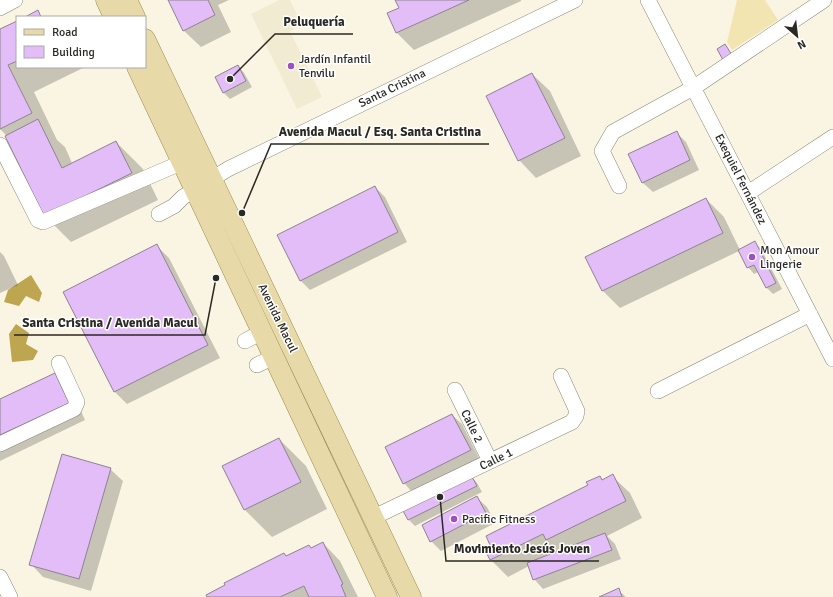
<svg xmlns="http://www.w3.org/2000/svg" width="833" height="597" viewBox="0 0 833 597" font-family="Signika,sans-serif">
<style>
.built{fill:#f1ebd1}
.green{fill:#f3e5b1}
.water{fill:#bda64f}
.shadow{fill:#0003}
.building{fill:#e2bdf7;stroke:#8d8392}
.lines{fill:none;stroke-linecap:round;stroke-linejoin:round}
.minor-casing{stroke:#8b8776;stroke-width:16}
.major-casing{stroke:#9b8c54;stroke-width:21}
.minor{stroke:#fff;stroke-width:15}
.major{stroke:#e7daa8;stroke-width:20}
.poi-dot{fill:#9c50c1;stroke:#fff;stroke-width:1.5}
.labels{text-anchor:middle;stroke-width:3;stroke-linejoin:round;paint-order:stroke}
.poi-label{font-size:12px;fill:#2b2923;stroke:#fff;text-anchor:start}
.street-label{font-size:12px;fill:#2b2923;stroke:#fff}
.leader{fill:none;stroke:#2b2923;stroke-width:1.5}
.callout-dot{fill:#2b2923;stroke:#fff;stroke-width:1.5}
.callout-label{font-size:13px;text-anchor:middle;font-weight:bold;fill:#2b2923;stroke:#fff;stroke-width:3;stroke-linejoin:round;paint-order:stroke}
</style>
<rect width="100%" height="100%" fill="#faf5e3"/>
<path class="built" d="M 279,0 L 290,0 L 302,25 L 290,31 L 322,97 L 297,109 L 251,14 Z"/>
<path class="green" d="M 737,0 L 765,0 L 778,20 L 732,50 L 727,42 Z"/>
<path class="water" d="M 31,275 L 42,293 L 39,302 L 26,296 L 19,306 L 4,302 L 8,290 Z
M 16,324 L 29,333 L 26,344 L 38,351 L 33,360 L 12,362 L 9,334 Z"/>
<path class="shadow" d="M 169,0 L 229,0 L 218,5 L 231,32 L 201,47 L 183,30 Z
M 396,0 L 521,0 L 521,1 L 414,50 L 397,33 L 400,8 Z
M 17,22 L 17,67 L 85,67 L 34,92 L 57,140 L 65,147 L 72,163 L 116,142 L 143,169 L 158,200 L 71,242 L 44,215 L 7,136 L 0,129 L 0,30 Z
M 238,66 L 244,73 L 252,87 L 230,99 L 223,92 Z
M 532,74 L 550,91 L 581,156 L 536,178 L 519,160 Z
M 676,132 L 686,142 L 699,170 L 653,192 L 643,183 L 630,154 Z
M 375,187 L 385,197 L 407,242 L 310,290 L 301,281 L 278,236 Z
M 706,199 L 724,217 L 740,250 L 754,242 L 761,249 L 782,289 L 773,294 L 766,287 L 758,272 L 754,274 L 748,267 L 739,251 L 620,308 L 603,291 L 587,257 Z
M 157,246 L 169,258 L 220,358 L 127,404 L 115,392 L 64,292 Z
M 0,252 L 4,256 L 18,285 L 0,293 Z
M 55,374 L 72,391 L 85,420 L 0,461 L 0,400 Z
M 452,415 L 462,424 L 480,460 L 413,493 L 404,483 Z
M 279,439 L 306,466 L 327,509 L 272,537 L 245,510 L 224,466 Z
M 110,469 L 123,481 L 91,591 L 43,577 L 31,564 Z
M 471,476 L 477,483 L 482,492 L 415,526 L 409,520 Z
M 612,476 L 630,493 L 642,518 L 607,536 L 615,544 L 621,559 L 543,589 L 534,579 L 529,566 L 508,577 L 490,559 L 600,477 L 603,480 Z
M 477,498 L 487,507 L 495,523 L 441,551 L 431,541 Z
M 323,543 L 340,561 L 358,597 L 208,597 L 309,546 L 312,549 Z
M 618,590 L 626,597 L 602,597 Z"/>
<path class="building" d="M 168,0 L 208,0 L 215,15 L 183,31 Z
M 395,0 L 469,0 L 396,33 L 387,13 L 399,8 Z
M 38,10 L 41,17 L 25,17 Z
M 17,21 L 17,61 L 8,65 L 32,113 L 0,129 L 0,29 Z
M 725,44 L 732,55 L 723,60 L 717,49 Z
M 238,65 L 246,81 L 223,93 L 215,77 Z
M 532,73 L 565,138 L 518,161 L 486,96 Z
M 38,119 L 62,168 L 116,141 L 132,173 L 44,216 L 5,136 Z
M 677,131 L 690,160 L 642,183 L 628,154 Z
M 375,186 L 398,232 L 300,281 L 277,235 Z
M 706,198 L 723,233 L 602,291 L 585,257 Z
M 755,241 L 776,283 L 766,288 L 754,265 L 747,268 L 738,250 Z
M 157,244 L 208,345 L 114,392 L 63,292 Z
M 55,373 L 69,403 L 0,435 L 0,399 Z
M 452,414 L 471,450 L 403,484 L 385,447 Z
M 279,438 L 301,482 L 244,510 L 222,466 Z
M 62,454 L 111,468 L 79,579 L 29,565 Z
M 613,474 L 626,501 L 546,540 L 543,534 L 490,560 L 484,548 L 490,545 L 486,536 L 588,485 L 586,482 L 600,476 L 602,480 Z
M 471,475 L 477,486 L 408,520 L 402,509 Z
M 477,496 L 486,513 L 430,542 L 422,525 Z
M 605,533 L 612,550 L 533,580 L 527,563 Z
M 323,542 L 343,584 L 341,585 L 346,597 L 309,597 L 304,586 L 280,597 L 207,597 L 206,595 L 225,585 L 224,583 L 284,553 L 286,556 L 309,545 L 311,548 Z
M 619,588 L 622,597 L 599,597 Z"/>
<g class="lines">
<g class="minor-casing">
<path id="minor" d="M 648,0 L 833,359
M 0,8 L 15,0
M 0,145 L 38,220 L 43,222 L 183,162
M 619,186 L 602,151 L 613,132 L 693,88 L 824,0
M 748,193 L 833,137
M 159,214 L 174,206 L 183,197 L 228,169 L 575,0
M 245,341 L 262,332
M 257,365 L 274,357
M 455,390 L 490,461
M 658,391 L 810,314
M 0,444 L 74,409 L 77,402 L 59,363
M 374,517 L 572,422 L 576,416 L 577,411 L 561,376
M 0,577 L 10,597"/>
</g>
<g class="major-casing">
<path id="major" d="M 106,0 L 114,17
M 127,0 L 135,17
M 145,39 L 411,597
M 137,67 L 387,597"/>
</g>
<use href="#minor" class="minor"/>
<use href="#major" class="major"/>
</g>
<g class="poi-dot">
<circle cx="291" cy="66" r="4"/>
<circle cx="752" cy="257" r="4"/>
<circle cx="454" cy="519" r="4"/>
</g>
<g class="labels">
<g class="poi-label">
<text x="299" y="63">Jardín Infantil<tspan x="299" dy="14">Tenvilu</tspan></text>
<text x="760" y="254">Mon Amour<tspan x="760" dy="14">Lingerie</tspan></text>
<text x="462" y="523">Pacific Fitness</text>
</g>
<g class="street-label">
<text transform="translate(392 88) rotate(-26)" y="4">Santa Cristina</text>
<text transform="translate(741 179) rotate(63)" y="4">Exequiel Fernández</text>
<text transform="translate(278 318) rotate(64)" y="4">Avenida Macul</text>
<text transform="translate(472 426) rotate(64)" y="4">Calle 2</text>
<text transform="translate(496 459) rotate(-26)" y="4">Calle 1</text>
</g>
</g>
<path class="leader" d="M230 79L275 34H353M242 213L271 144H489M216 278L205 335H14M440 497L446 561H599"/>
<g class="callout-dot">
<circle cx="230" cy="79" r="4"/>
<circle cx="242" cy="213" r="4"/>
<circle cx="216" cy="278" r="4"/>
<circle cx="440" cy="497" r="4"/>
</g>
<g class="callout-label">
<text x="314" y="26">Peluquería</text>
<text x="380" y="136">Avenida Macul / Esq. Santa Cristina</text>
<text x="110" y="327">Santa Cristina / Avenida Macul</text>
<text x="522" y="553">Movimiento Jesús Joven</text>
</g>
<rect x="16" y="16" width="130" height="52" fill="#ffffff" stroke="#aaa9a7"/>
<rect x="24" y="29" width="20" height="6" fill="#e7daa8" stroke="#aaa9a7"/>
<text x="52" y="36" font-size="12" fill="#2b2923">Road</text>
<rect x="24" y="46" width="20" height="12" fill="#e2bdf7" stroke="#aaa9a7"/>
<text x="52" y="56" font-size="12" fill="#2b2923">Building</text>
<g transform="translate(797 36) rotate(152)" stroke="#ffffff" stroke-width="3" paint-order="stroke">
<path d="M0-3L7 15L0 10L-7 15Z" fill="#2b2923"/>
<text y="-6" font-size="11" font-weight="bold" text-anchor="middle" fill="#2b2923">N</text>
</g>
</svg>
